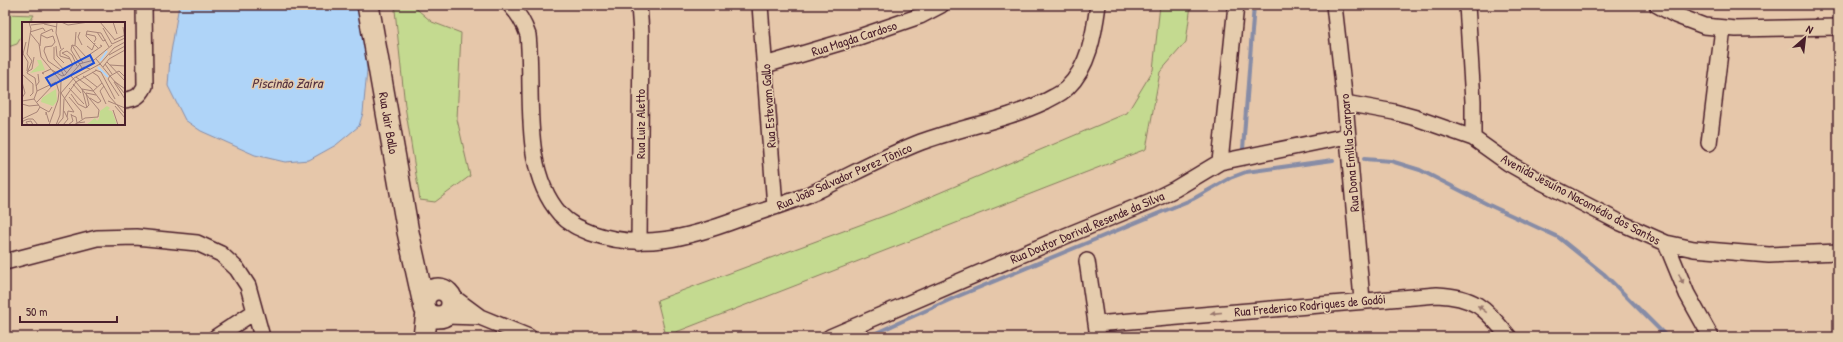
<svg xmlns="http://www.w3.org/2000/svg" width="1843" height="342" viewBox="0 0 1843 342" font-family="'Patrick Hand',sans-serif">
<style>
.green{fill:#c4da90;stroke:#877c5e}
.water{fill:#afd4f8;stroke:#878ca6}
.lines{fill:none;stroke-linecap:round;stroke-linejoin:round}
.stream{stroke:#878ca6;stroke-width:4}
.street-casing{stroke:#4a1f2b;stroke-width:18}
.secondary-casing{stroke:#4a1f2b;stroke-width:24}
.street{stroke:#e5ccad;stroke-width:15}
.secondary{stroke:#e5ccad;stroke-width:21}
.oneway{fill:#98766c}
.labels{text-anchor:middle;stroke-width:3;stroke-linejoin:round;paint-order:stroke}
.street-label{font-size:13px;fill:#4a1f2b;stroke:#e5ccad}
.water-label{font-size:14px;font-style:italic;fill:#543140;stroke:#e5ccad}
.inset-river{fill:none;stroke:#afd4f8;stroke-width:2}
.inset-road{fill:none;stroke:#a88477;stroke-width:1}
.view{fill:#1d4ed8;fill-opacity:0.15;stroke:#1d4ed8;stroke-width:2}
.inset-edge{fill:none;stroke:#4a1f2b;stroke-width:2}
</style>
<rect width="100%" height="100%" fill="#e6c7aa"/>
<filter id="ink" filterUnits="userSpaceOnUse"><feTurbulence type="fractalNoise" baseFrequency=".025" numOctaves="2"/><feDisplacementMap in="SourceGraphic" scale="8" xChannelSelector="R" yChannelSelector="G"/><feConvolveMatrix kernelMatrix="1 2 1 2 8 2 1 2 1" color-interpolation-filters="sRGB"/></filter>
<g filter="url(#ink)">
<path class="green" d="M 398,5 L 412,5 L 432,22 L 461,33 L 457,119 L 470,176 L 435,202 L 420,200 L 405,106 L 395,10 Z
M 1160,5 L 1191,5 L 1186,42 L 1160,72 L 1146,149 L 666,336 L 657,300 L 892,213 L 1127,113 L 1153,70 Z
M 5,14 L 34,15 L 29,23 L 23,23 L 23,34 L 17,44 L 5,48 Z"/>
<path class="water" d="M 179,5 L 359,5 L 367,70 L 363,113 L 359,126 L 336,145 L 309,160 L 285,162 L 255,155 L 201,131 L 185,120 L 168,86 L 170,58 Z"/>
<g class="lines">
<path class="stream" d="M 1243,149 L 1254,5
M 1364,159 L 1391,161 L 1420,170 L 1489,205 L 1558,237 L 1604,274 L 1667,337
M 867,337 L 956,297 L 1193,199 L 1230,178 L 1246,172 L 1333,160"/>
<g class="street-casing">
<path id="street" d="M 510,5 C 519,14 524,23 528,35 C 534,91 520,169 560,214 C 569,224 579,228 591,233 C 641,251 691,237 739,219 C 765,210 792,202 817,191 C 851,175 885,156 921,142 C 962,127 1006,120 1046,101 C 1053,97 1061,94 1067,88 C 1089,67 1094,34 1098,5
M 639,5 L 641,33 L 639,242
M 760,5 L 775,207
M 1334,5 L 1345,103 L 1362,300
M 1467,5 L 1473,101 L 1473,138
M 1657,5 L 1675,15 L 1704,26 L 1736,29 L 1838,27
M 765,65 L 856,38 L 920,16 L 941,5
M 124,100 C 136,99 140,96 145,86 L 144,5
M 1345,103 L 1394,112 L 1416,118 L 1473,138 L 1508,163 L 1540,181 L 1621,223 L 1666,243 L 1694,249 L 1769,255 L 1838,252
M 1709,143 L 1723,28
M 1220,162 L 1236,5
M 1666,243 L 1687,294 L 1711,337
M 1087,261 L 1098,337
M 5,262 L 97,238 L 136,237 L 197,243 L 221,254 L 237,269 L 248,286 L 262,337
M 449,294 L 480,317 L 529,337
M 445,316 L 480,317
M 1096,324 L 1437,295 C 1477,297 1485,309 1509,337
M 216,337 L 254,312
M 830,337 L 1063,237 L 1151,201 L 1175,189 L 1220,162 L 1347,136"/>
</g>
<g class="secondary-casing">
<path id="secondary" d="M 368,5 L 408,232 L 423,300
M424 303a14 14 0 1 1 28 0a14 14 0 1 1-28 0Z
M 424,337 L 427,312"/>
</g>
<use href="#street" class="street"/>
<use href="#secondary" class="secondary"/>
</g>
<defs><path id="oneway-solid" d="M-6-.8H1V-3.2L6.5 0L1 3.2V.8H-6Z"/></defs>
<g class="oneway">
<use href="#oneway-solid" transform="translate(1681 279) rotate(67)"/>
<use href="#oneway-solid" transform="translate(1482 309) rotate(-142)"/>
<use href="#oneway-solid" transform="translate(1216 313) rotate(175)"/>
</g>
</g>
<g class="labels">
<g class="street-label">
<text transform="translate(854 38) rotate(-18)" y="5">Rua Magda Cardoso</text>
<text transform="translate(768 106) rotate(-94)" y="5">Rua Estevam Gallo</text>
<text transform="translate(389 123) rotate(80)" y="5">Rua Jair Ballo</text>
<text transform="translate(640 124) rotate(-90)" y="5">Rua Luiz Aletto</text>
<text transform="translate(1349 153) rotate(-95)" y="5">Rua Dona Emília Scarparo</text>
<text transform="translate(844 176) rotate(-24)" y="5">Rua João Salvador Perez Tônico</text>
<text transform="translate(1581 199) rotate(28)" y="5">Avenida Jesuíno Nacomédio dos Santos</text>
<text transform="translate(1087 227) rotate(-23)" y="5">Rua Doutor Dorival Resende da Silva</text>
<text transform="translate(1310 305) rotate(-5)" y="5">Rua Frederico Rodrigues de Godói</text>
</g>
<g class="water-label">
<text x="287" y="88">Piscinão Zaíra</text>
</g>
</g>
<g transform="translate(22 22)">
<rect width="103" height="103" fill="#e6c7aa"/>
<path d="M 15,38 L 19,38 L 23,48 L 8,51 L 17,43 ZM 34,67 L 35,79 L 31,84 L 19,80 L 20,76 ZM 85,84 L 88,86 L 86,88 L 90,89 L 95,103 L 64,103 L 73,96 L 75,99 L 77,97 L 78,89 Z" fill="#c4da90"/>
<path class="inset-river" d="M 78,39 L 85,29M 76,45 L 86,55"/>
<path class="inset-road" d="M 35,0 L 34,11 L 39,27M 39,0 L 46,3 L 67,0M 78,0 L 93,18M 91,0 L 95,12M 22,2 L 35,5M 9,3 L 34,0M 101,5 L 103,18M 81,6 L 90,22 L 103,16M 8,10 L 21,6 L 23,9M 58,10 L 56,15 L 60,23M 75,10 L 81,19 L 84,18M 8,11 L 17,22 L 19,35 L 38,58M 19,12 L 30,7 L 31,10M 64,12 L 73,14 L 74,17 L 72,20M 19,13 L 25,16 L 31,14 L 33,20M 92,18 L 103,13M 50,23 L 54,24 L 64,35 L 80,24 L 78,23M 50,23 L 49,28 L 60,46M 50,23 L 61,41M 53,23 L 54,10M 18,24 L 19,12M 34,24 L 35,34 L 42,41M 65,24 L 70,28 L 73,21M 32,25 L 32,37 L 45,51M 42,26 L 38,29 L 38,34 L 48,37M 76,26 L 64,14 L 65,9 L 79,11 L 87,25M 22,29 L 26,39 L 39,48 L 42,54M 22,29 L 23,25 L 30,24 L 33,20M 0,30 L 6,40 L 5,49M 1,32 L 4,20M 50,33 L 55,44M 87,33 L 103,24M 74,37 L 103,72M 85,40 L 103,59M 57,42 L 72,38 L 90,23M 83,42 L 90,52M 77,43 L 92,26 L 103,20M 88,43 L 103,44M 81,45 L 87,37 L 103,28M 30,48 L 40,54 L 43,53 L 51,43 L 47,35 L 40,31 L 45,29 L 50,33M 73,48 L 79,50 L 93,77M 5,50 L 10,47 L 12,35M 54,50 L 62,45 L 68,47M 70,50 L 76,54 L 88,75 L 103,92M 0,52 L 11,62 L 11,71 L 8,74M 22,52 L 20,51 L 29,47M 49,54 L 77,88M 61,54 L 75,65M 88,54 L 86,57 L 97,74M 88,54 L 97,49 L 103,55M 54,55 L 69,66 L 79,79 L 76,81 L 68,76M 39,58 L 47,55 L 58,42M 92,59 L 103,67M 0,60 L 3,71 L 0,76M 92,60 L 103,77M 51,62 L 59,71M 14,64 L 17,60 L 16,52M 82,64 L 78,69 L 84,82M 47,66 L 62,82M 15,69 L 34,60M 49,72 L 56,82 L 64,86 L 67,83 L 64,71 L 74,73M 47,75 L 59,89 L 60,97M 42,77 L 54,60 L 75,48M 0,79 L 12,77M 86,79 L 103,86M 15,80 L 34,60M 0,82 L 7,84 L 17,83M 93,84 L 103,96M 18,85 L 27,90 L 30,85M 65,86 L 60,67 L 71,69 L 80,61M 91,88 L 96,103M 52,90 L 39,71 L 52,56 L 78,42M 24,93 L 24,90 L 27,100M 49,93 L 54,95 L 55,101 L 63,100M 45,95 L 46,89 L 52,90M 0,97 L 15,90 L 18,85 L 12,77 L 15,69 L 13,56 L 5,51 L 10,39 L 5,32 L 9,7 L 7,0M 0,103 L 1,99 L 6,97 L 11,97 L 16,103M 6,103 L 4,100 L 9,99 L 11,103M 27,103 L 36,78 L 37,70 L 34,60M 34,103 L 38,93 L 39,58M 35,103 L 41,96 L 42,77M 41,103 L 46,97 L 42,89M 46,103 L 51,99 L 49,92M 52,103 L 63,96 L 76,95 L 77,88"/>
<path class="view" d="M 68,33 L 72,41 L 29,64 L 24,56 Z"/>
<rect width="103" height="103" class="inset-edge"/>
</g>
<rect width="1843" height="342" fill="none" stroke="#e5ccad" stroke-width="20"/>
<rect x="10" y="10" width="1823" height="322" fill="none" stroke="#4a1f2b" stroke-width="1.5" filter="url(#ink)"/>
<g transform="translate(1805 38) rotate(28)" stroke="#e5ccad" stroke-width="3" paint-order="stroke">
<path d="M0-3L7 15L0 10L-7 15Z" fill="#4a1f2b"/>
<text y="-6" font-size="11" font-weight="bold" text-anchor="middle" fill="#4a1f2b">N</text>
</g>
<path d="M20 316v6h97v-6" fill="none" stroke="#4a1f2b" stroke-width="2"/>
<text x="26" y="316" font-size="12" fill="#4a1f2b" stroke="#e5ccad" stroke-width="3" paint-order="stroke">50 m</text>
</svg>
